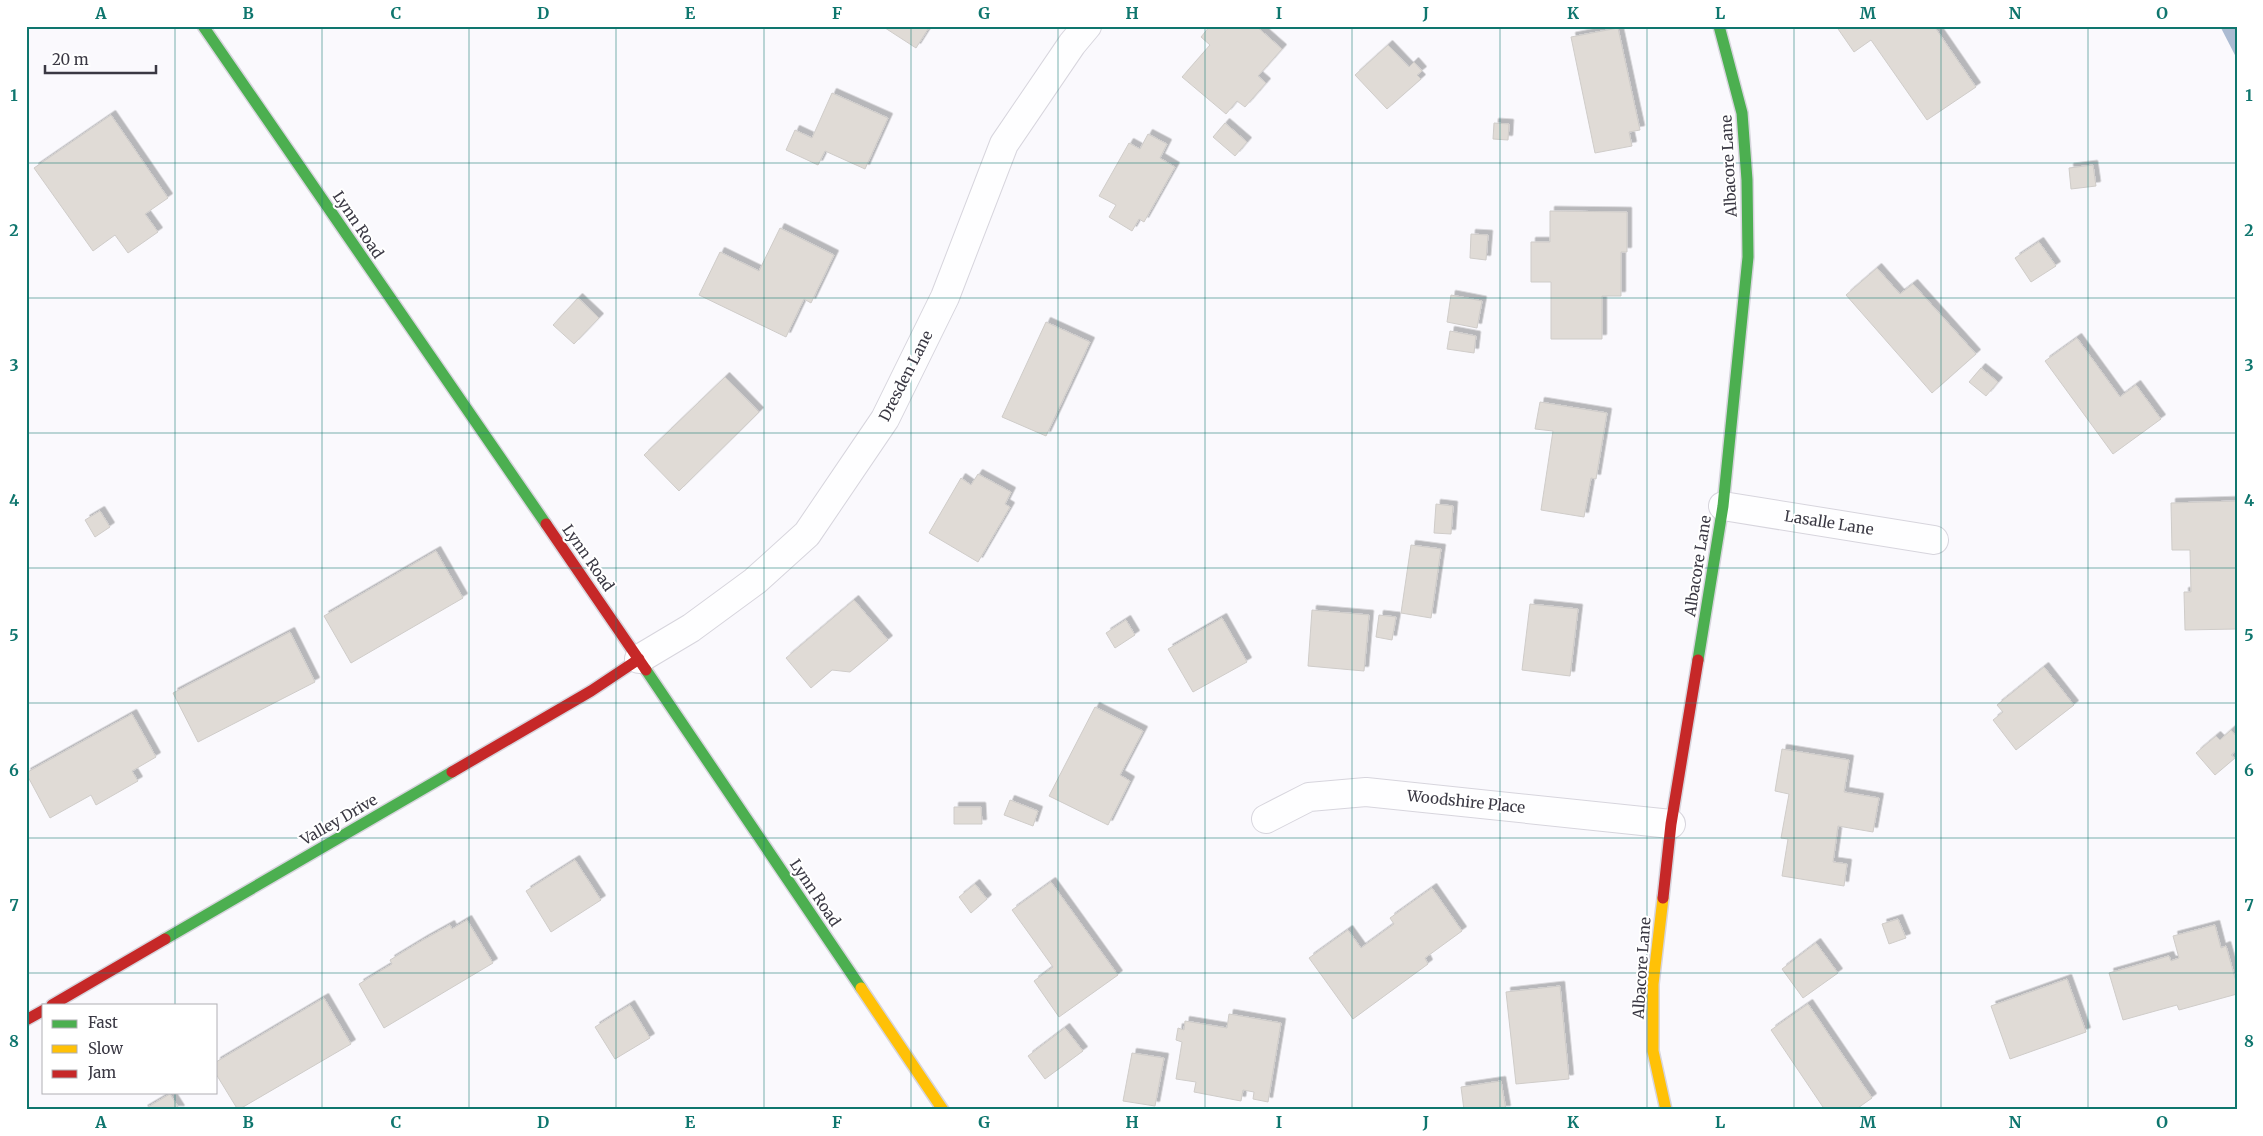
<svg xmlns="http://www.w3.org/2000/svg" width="2263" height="1136" viewBox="0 0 2263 1136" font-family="Merriweather,serif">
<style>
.water{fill:#abbbd2}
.building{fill:#e0dbd6;stroke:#cfccc9;filter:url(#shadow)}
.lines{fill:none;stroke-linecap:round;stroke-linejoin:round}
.street-casing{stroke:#d7d5dd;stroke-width:30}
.fast-casing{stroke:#d7d5dd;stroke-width:14}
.slow-casing{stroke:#d7d5dd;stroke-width:14}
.jam-casing{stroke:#d7d5dd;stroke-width:14}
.street{stroke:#fefeff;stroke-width:28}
.fast{stroke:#4caf50;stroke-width:11}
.slow{stroke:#ffc107;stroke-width:11}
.jam{stroke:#c62828;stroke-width:11}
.grid{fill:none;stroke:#0f766e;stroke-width:1;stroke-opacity:0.55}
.labels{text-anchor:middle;stroke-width:4;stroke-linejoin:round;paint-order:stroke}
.street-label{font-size:15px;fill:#3a3843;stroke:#fff}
.neatline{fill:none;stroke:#0f766e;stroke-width:2}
.grid-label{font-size:16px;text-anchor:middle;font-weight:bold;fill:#0f766e}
</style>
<defs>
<filter id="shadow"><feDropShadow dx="4.5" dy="-4.5" stdDeviation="0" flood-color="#0004"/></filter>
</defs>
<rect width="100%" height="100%" fill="#faf9fd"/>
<path class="water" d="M 2220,26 L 2237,26 L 2237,59 Z"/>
<path class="building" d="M 882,26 L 930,26 L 916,48 Z
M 1210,26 L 1256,26 L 1282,49 L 1258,76 L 1266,83 L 1245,107 L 1237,101 L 1226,114 L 1182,77 L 1210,45 L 1201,37 Z
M 1836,26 L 1934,26 L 1976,87 L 1927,120 L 1871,40 L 1854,52 Z
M 1618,28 L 1640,130 L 1629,132 L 1632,146 L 1595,153 L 1571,37 Z
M 1388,45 L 1409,67 L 1414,62 L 1422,71 L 1417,75 L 1421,79 L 1387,109 L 1355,75 Z
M 832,93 L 888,118 L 865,169 L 825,151 L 818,165 L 786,150 L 795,130 L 812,138 Z
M 111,115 L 168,198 L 145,214 L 158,232 L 128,253 L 115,235 L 93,251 L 34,168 Z
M 1225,123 L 1247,142 L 1235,156 L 1213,137 Z
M 1494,123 L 1509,124 L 1508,140 L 1493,139 Z
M 1148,134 L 1167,144 L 1160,158 L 1175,167 L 1144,222 L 1139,219 L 1132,231 L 1109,217 L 1116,205 L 1099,196 L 1129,143 L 1140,149 Z
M 2093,165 L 2096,186 L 2071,189 L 2069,168 Z
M 1550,211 L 1627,212 L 1627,252 L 1621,252 L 1621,296 L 1602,296 L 1602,339 L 1551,339 L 1551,282 L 1531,282 L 1531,242 L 1550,242 Z
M 780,228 L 834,255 L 811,303 L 804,299 L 786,337 L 699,295 L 720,252 L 759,271 Z
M 1471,234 L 1488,235 L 1486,260 L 1470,258 Z
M 2039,242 L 2056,266 L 2031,282 L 2015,258 Z
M 1877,268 L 1900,294 L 1913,284 L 1976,354 L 1932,393 L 1846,295 Z
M 1451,295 L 1482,301 L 1477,328 L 1447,322 Z
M 578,298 L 599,318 L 574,344 L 553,325 Z
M 1046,322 L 1090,342 L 1046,436 L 1002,417 Z
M 1450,331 L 1476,336 L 1474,353 L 1447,349 Z
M 2077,338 L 2120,397 L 2136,385 L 2161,419 L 2113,454 L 2045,361 Z
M 1981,368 L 1998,382 L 1986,396 L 1969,382 Z
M 725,377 L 759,412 L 679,491 L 644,455 Z
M 1540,402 L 1607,413 L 1596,479 L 1591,478 L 1584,517 L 1541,510 L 1553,431 L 1535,429 Z
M 978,474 L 1011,492 L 1005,504 L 1010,507 L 978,562 L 929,533 L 961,478 L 971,485 Z
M 2237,501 L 2237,629 L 2185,630 L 2184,592 L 2191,592 L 2190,550 L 2172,550 L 2171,503 Z
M 1436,504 L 1453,506 L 1451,534 L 1434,533 Z
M 100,511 L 110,527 L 95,537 L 85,520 Z
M 1411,545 L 1441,549 L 1431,618 L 1401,613 Z
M 436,551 L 463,598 L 351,663 L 324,616 Z
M 854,600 L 888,640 L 850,672 L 832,670 L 811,688 L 786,658 Z
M 1530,604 L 1578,609 L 1570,676 L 1522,670 Z
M 1312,610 L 1369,615 L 1364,671 L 1308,666 Z
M 1379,615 L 1396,617 L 1392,640 L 1376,637 Z
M 1222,618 L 1247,662 L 1193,692 L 1168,649 Z
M 1126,620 L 1135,635 L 1115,648 L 1106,633 Z
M 290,632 L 315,682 L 198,742 L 173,693 Z
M 2044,667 L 2074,705 L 2016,750 L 1993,720 L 2003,712 L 1997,705 Z
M 1095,707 L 1143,731 L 1120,775 L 1130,781 L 1108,825 L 1049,796 Z
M 132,714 L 156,757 L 132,771 L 138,781 L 96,805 L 91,795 L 50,818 L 26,773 Z
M 2231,730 L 2237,737 L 2237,750 L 2231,755 L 2235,758 L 2215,775 L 2196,753 L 2216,736 L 2220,740 Z
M 1782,749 L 1849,760 L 1844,792 L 1879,798 L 1873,832 L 1838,826 L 1833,862 L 1847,864 L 1844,886 L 1782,876 L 1788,839 L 1781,838 L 1789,794 L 1775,791 Z
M 1010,800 L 1038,811 L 1033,826 L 1004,815 Z
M 954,807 L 981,807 L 982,824 L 954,824 Z
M 575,860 L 601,900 L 551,932 L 526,891 Z
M 1051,882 L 1118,975 L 1059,1017 L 1034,981 L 1053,967 L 1012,910 Z
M 975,884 L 987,899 L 971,913 L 959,897 Z
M 1432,888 L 1462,931 L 1425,958 L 1428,964 L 1353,1019 L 1309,958 L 1348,930 L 1361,948 L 1394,924 L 1390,918 Z
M 1898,919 L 1906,938 L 1889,944 L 1882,924 Z
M 467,920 L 493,963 L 384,1028 L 359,984 L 392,964 L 390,960 L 423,940 L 450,925 L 452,929 Z
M 2215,925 L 2221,948 L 2226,946 L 2237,985 L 2237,994 L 2179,1010 L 2177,1005 L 2123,1020 L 2109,973 L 2169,956 L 2171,961 L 2179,958 L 2173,936 Z
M 1816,943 L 1838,973 L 1803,998 L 1782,969 Z
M 2067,979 L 2086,1032 L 2010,1059 L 1991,1006 Z
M 1560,986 L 1569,1079 L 1516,1084 L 1506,992 Z
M 324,998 L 351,1044 L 238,1110 L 216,1074 L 216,1062 Z
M 1808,1004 L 1872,1098 L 1855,1110 L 1825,1110 L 1771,1030 Z
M 630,1005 L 650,1038 L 615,1059 L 595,1027 Z
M 1229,1014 L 1281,1023 L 1268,1102 L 1253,1099 L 1254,1092 L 1243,1090 L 1241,1101 L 1194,1092 L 1196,1082 L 1176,1079 L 1182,1042 L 1176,1040 L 1178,1028 L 1184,1030 L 1185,1021 L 1227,1028 Z
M 1065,1028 L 1083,1051 L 1045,1079 L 1028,1056 Z
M 1132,1053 L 1164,1058 L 1155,1106 L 1123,1101 Z
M 1501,1081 L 1506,1110 L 1464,1110 L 1461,1087 Z
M 170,1094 L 180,1110 L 143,1110 Z"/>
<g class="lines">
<g class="street-casing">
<path id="street" d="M 1723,506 L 1934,540
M 639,659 L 691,628 L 755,581 L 807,534 L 885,419 L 945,297 L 1004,144 L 1072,44 L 1087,26
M 1266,819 L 1309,797 L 1366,792 L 1671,824"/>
</g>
<g class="fast-casing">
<path id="fast" d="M 203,26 L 546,524
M 1698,660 L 1723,506 L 1748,257 L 1747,180 L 1742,113 L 1719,26
M 646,670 L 861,988
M 165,939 L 452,772"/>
</g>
<g class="slow-casing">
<path id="slow" d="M 1663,898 L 1653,984 L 1653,1051 L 1666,1110
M 861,988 L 943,1110"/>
</g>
<g class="jam-casing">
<path id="jam" d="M 546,524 L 646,670
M 452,772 L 591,691 L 639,659
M 1663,898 L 1671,824 L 1698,660
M 52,1005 L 165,939
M 26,1020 L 44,1010"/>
</g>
<use href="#street" class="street"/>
<use href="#fast" class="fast"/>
<use href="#slow" class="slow"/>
<use href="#jam" class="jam"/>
</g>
<path class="grid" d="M 175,26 L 175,1005M 322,26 L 322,1110M 469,26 L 469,1110M 616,26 L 616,1110M 764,26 L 764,1110M 911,26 L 911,1110M 1058,26 L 1058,1110M 1205,26 L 1205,1110M 1352,26 L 1352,1110M 1500,26 L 1500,1110M 1647,26 L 1647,1110M 1794,26 L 1794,1110M 1941,26 L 1941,1110M 2088,26 L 2088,1110M 26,163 L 2237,163M 26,298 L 2237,298M 26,433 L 2237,433M 26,568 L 2237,568M 26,703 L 2237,703M 26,838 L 2237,838M 26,973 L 2237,973M 175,1092 L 175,1110"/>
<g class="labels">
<g class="street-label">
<text transform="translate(1729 166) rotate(-93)" y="5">Albacore Lane</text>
<text transform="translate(358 225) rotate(56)" y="5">Lynn Road</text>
<text transform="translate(906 376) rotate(-63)" y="5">Dresden Lane</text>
<text transform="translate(1829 523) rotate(9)" y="5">Lasalle Lane</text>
<text transform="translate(588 558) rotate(55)" y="5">Lynn Road</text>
<text transform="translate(1698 566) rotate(-81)" y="5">Albacore Lane</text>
<text transform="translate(1466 802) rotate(6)" y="5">Woodshire Place</text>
<text transform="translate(339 820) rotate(-30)" y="5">Valley Drive</text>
<text transform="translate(815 893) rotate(56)" y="5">Lynn Road</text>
<text transform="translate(1642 968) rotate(-86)" y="5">Albacore Lane</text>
</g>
</g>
<rect width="2263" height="1136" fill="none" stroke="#ffffff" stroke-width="55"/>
<rect x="42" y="1004" width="175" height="90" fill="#ffffff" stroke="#b0afb4"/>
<rect x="52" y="1020" width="25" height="8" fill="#4caf50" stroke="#b0afb4"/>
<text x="88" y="1028" font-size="15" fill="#3a3843">Fast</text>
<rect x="52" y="1045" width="25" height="8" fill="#ffc107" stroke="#b0afb4"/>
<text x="88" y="1054" font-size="15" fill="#3a3843">Slow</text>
<rect x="52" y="1070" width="25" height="8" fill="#c62828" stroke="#b0afb4"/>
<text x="88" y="1078" font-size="15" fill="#3a3843">Jam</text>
<path d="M45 65v8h111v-8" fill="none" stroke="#3a3843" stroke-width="2.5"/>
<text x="52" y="65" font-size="15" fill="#3a3843" stroke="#ffffff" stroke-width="4" paint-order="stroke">20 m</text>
<rect x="28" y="28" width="2208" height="1080" class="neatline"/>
<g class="grid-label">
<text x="101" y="19">A</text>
<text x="248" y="19">B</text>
<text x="396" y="19">C</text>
<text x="543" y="19">D</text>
<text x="690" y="19">E</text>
<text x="837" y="19">F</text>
<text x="984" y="19">G</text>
<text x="1132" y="19">H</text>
<text x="1279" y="19">I</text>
<text x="1426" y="19">J</text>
<text x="1573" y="19">K</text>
<text x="1720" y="19">L</text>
<text x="1868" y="19">M</text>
<text x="2015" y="19">N</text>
<text x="2162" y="19">O</text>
<text x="14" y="101">1</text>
<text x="2249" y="101">1</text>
<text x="14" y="236">2</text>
<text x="2249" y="236">2</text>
<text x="14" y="371">3</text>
<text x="2249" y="371">3</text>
<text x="14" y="506">4</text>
<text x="2249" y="506">4</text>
<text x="14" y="641">5</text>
<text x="2249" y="641">5</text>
<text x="14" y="776">6</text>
<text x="2249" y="776">6</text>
<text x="14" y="911">7</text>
<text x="2249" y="911">7</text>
<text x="14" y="1047">8</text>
<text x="2249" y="1047">8</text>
<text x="101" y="1128">A</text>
<text x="248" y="1128">B</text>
<text x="396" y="1128">C</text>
<text x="543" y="1128">D</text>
<text x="690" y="1128">E</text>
<text x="837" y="1128">F</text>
<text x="984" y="1128">G</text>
<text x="1132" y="1128">H</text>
<text x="1279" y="1128">I</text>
<text x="1426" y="1128">J</text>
<text x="1573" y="1128">K</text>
<text x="1720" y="1128">L</text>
<text x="1868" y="1128">M</text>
<text x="2015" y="1128">N</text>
<text x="2162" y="1128">O</text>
</g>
</svg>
